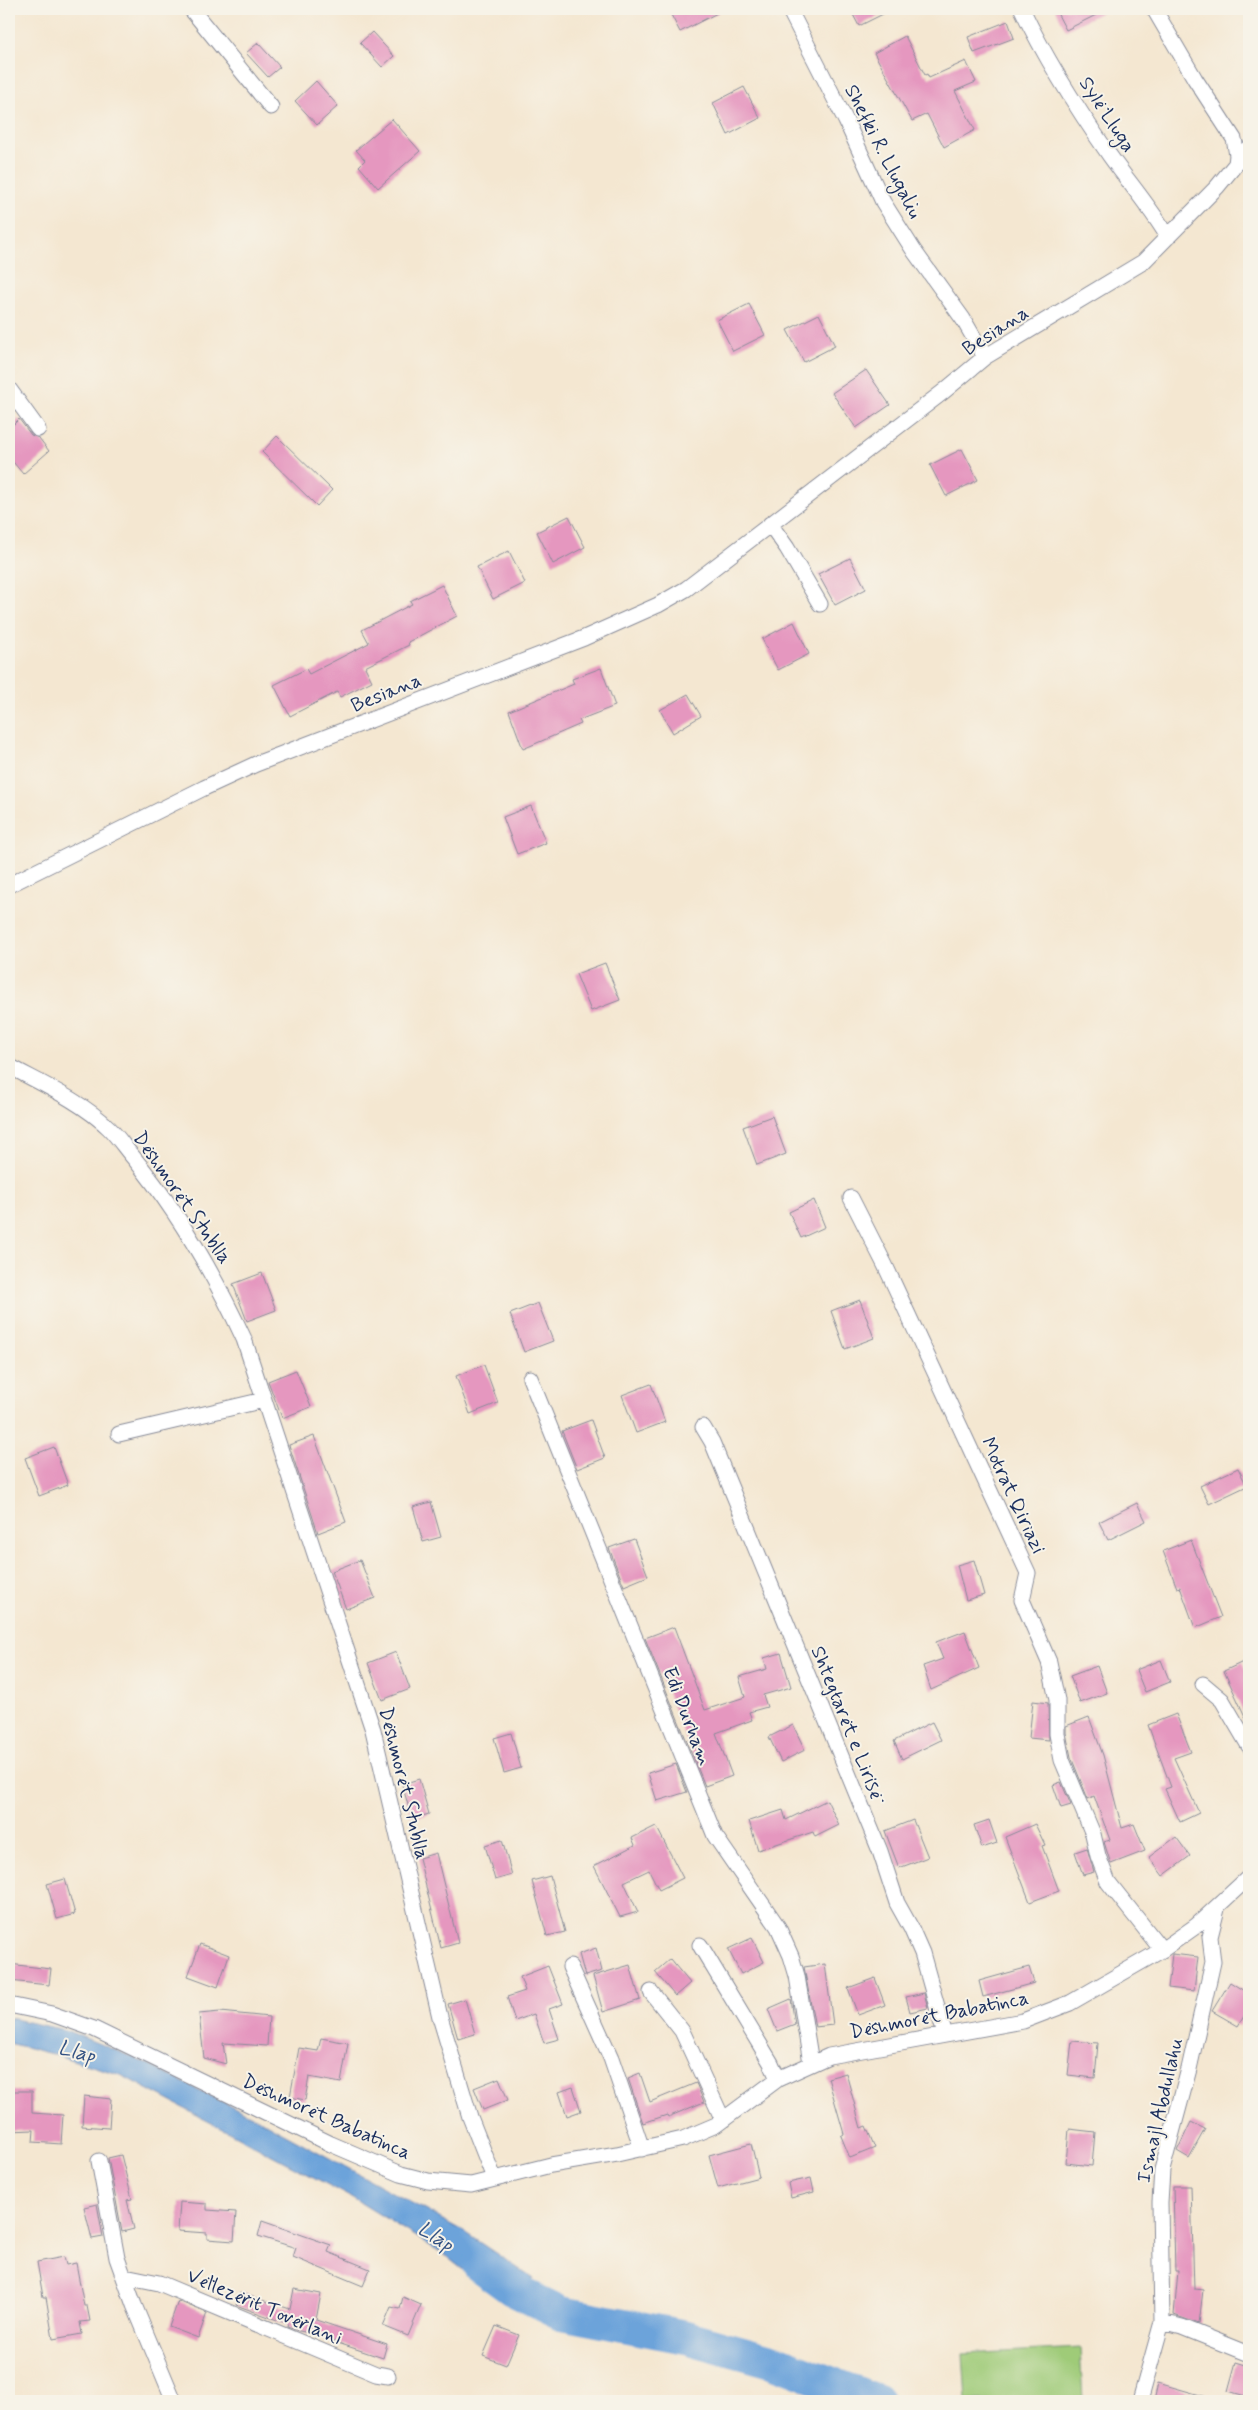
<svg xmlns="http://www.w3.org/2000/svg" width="1258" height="2410" viewBox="0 0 1258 2410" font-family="Mynerve,sans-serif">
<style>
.green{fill:#9fcb78;stroke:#5d7d6b}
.water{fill:#6ca3da;stroke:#44699c}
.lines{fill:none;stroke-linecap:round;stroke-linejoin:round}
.river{stroke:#6ca3da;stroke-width:34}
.building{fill:#e597bf}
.street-casing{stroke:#888b98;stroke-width:17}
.street{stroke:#fff;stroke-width:15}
.labels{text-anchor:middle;stroke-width:4;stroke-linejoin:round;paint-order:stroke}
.street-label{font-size:20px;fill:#1b2f5e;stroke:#f7f3e8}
.water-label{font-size:21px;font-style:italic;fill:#335283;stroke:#f7f3e8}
</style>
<rect width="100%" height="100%" fill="#f7f3e8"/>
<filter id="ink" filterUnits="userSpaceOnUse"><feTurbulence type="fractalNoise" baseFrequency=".02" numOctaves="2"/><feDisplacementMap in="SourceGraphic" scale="10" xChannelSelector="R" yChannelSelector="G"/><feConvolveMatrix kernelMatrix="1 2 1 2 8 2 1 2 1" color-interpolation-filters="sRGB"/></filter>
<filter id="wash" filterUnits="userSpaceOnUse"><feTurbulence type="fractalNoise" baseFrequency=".0096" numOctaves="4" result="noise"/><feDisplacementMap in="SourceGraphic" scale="20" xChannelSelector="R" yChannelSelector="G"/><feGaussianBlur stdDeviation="1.12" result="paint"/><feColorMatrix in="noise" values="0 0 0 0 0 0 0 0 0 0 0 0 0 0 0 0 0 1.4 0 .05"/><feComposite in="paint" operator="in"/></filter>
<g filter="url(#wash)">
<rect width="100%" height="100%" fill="#f4e7d1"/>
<path class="green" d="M 1080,2348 L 1083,2401 L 966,2401 L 963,2354 Z"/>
<path class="water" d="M 9,2018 L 65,2030 L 132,2057 L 258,2119 L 461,2230 L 534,2279 L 502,2301 L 442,2253 L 351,2197 L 121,2075 L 60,2056 L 9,2043 Z"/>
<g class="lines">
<path class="river" d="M 479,2265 L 512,2289 L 561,2313 L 686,2337 L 775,2362 L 877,2401"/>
</g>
<g id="blocks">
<path class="building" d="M 668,9 L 725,9 L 680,32 Z
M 850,9 L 893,9 L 859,26 Z
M 1055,9 L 1108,9 L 1066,30 Z
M 1008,21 L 1014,38 L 974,53 L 968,37 Z
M 372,32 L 394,56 L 382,67 L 360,43 Z
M 905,36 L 925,75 L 927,74 L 929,78 L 966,61 L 976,82 L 955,91 L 975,130 L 944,147 L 927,114 L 912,121 L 874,53 Z
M 258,43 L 280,67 L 268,77 L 246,53 Z
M 316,81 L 338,106 L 317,125 L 295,101 Z
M 744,87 L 760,118 L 728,135 L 713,103 Z
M 392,119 L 420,151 L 378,188 L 359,166 L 365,160 L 356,150 Z
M 749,304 L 765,335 L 733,351 L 717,320 Z
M 819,314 L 835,346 L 804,362 L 787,330 Z
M 866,370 L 890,405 L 856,428 L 832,393 Z
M 19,419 L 31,435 L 39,438 L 49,451 L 23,474 L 9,457 L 9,429 Z
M 277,436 L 332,490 L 317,506 L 262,452 Z
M 962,449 L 978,480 L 946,496 L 930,465 Z
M 569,516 L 585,547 L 553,564 L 537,532 Z
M 509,551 L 525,583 L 493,599 L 477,567 Z
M 850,558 L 866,589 L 835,605 L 818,574 Z
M 442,585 L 457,616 L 408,642 L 409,645 L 365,667 L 372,681 L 340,697 L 337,692 L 290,716 L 274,685 L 306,669 L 309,674 L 369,643 L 362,630 L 412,604 L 410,601 Z
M 794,622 L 809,654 L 778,670 L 762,639 Z
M 601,668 L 615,706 L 579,720 L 581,724 L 523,749 L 509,711 L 574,684 L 572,679 Z
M 688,694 L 701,716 L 673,733 L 660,710 Z
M 531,806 L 546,843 L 517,854 L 503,817 Z
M 605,963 L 620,1000 L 591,1011 L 576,974 Z
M 772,1116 L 786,1154 L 757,1165 L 743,1127 Z
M 814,1200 L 825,1227 L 801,1238 L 789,1212 Z
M 262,1273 L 276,1310 L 247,1321 L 233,1284 Z
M 860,1300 L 874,1338 L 845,1349 L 831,1311 Z
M 538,1303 L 553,1341 L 524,1352 L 510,1314 Z
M 484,1365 L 498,1403 L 470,1414 L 456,1376 Z
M 296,1370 L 311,1407 L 282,1418 L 268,1381 Z
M 651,1384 L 665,1422 L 636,1433 L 622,1395 Z
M 591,1420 L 605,1458 L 577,1469 L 562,1431 Z
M 314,1436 L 346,1522 L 318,1533 L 289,1445 Z
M 54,1447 L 68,1485 L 39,1496 L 25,1458 Z
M 1238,1468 L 1247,1486 L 1209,1504 L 1200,1486 Z
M 431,1502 L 441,1537 L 423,1542 L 413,1507 Z
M 1137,1503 L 1146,1521 L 1108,1540 L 1099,1522 Z
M 634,1539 L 648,1576 L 624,1586 L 609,1548 Z
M 1191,1540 L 1221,1617 L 1195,1628 L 1180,1587 L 1177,1588 L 1163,1551 Z
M 360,1560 L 375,1598 L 346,1609 L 332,1571 Z
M 974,1560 L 984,1595 L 966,1600 L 957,1565 Z
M 674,1627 L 705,1710 L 745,1697 L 739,1677 L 767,1669 L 764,1658 L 781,1653 L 791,1687 L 763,1695 L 767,1707 L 749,1712 L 752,1720 L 716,1733 L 732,1776 L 705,1786 L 645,1638 Z
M 965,1631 L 979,1668 L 931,1690 L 923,1666 L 943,1659 L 936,1642 Z
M 396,1652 L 410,1689 L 382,1700 L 368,1663 Z
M 1161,1660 L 1170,1682 L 1145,1692 L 1136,1670 Z
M 1243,1662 L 1249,1675 L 1249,1725 L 1224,1671 Z
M 1097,1666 L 1107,1693 L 1080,1703 L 1070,1676 Z
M 1033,1701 L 1048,1703 L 1049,1740 L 1029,1738 Z
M 1176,1714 L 1191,1752 L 1174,1758 L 1199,1813 L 1180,1822 L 1165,1789 L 1171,1787 L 1148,1725 Z
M 1089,1717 L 1103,1755 L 1122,1828 L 1134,1824 L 1145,1851 L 1111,1864 L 1104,1842 L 1110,1840 L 1094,1796 L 1088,1799 L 1071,1757 L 1066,1733 L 1066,1726 Z
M 932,1722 L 941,1740 L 902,1759 L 894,1741 Z
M 793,1725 L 805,1750 L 781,1762 L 769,1737 Z
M 511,1733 L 521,1768 L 504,1773 L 494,1738 Z
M 676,1764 L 687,1792 L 657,1801 L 648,1773 Z
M 419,1779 L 429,1814 L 412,1819 L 402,1784 Z
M 1061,1782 L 1071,1805 L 1061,1808 L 1053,1785 Z
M 827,1800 L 839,1825 L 815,1837 L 813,1832 L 758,1850 L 749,1821 L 783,1810 L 786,1820 Z
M 913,1820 L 928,1857 L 899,1868 L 885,1831 Z
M 989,1820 L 997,1843 L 982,1848 L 974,1825 Z
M 1035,1824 L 1045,1845 L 1042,1846 L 1059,1891 L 1030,1902 L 1005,1837 Z
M 656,1826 L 683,1878 L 659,1890 L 649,1870 L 624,1882 L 638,1912 L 620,1917 L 594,1866 L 635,1845 L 632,1838 Z
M 1176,1837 L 1190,1856 L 1163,1876 L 1149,1857 Z
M 502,1840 L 512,1875 L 495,1880 L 485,1845 Z
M 1087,1848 L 1094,1872 L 1083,1875 L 1075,1852 Z
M 436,1853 L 458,1943 L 441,1948 L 419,1858 Z
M 550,1876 L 565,1932 L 547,1936 L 532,1881 Z
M 65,1879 L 75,1914 L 57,1919 L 47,1884 Z
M 752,1938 L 764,1962 L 741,1974 L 728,1949 Z
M 200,1944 L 229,1955 L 218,1987 L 188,1976 Z
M 596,1948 L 602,1971 L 585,1976 L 579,1954 Z
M 1172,1954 L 1198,1957 L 1194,1991 L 1168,1988 Z
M 670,1959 L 690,1983 L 675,1996 L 655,1972 Z
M 9,1964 L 51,1969 L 49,1985 L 9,1981 Z
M 825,1964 L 833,2025 L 815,2027 L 804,1967 Z
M 630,1965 L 640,2000 L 603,2012 L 593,1976 Z
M 548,1966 L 563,2004 L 549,2009 L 559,2039 L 544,2043 L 534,2014 L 515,2021 L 507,1997 L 525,1991 L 520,1977 Z
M 1029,1967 L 1034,1983 L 983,1997 L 979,1981 Z
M 875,1978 L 885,2005 L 858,2015 L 848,1988 Z
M 1230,1982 L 1249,1994 L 1249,2008 L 1238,2026 L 1212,2011 Z
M 924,1993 L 928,2008 L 910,2012 L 906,1997 Z
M 465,1999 L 475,2034 L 458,2039 L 448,2004 Z
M 791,1999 L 795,2024 L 777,2031 L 768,2009 Z
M 220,2012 L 269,2017 L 267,2046 L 223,2043 L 226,2064 L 204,2058 L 199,2014 Z
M 321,2038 L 348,2043 L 341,2083 L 309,2077 L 305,2100 L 290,2097 L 299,2048 L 318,2051 Z
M 1072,2041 L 1098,2043 L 1095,2078 L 1068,2075 Z
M 640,2073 L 650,2102 L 696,2083 L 704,2102 L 668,2117 L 667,2115 L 643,2123 L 628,2078 Z
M 846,2073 L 861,2128 L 866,2126 L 875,2148 L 850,2158 L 841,2136 L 844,2134 L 828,2078 Z
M 499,2078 L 508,2100 L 483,2110 L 474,2088 Z
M 573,2087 L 581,2111 L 567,2116 L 559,2092 Z
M 9,2091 L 32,2091 L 32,2113 L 63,2115 L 61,2144 L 33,2142 L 34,2130 L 9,2131 Z
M 84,2096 L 111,2099 L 109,2128 L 82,2126 Z
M 1191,2122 L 1205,2129 L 1189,2158 L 1177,2151 Z
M 1069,2129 L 1095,2132 L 1092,2166 L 1066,2163 Z
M 751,2144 L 759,2177 L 718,2188 L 709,2155 Z
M 121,2155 L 132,2199 L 127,2200 L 134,2229 L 122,2232 L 108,2158 Z
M 811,2178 L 814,2192 L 791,2198 L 788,2183 Z
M 1173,2186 L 1191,2186 L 1194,2289 L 1203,2290 L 1199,2324 L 1174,2315 L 1178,2271 L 1175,2271 Z
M 180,2202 L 207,2204 L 207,2210 L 236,2212 L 234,2241 L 207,2239 L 207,2233 L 178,2231 Z
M 97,2204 L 103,2237 L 92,2239 L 84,2207 Z
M 262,2221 L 331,2245 L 328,2252 L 370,2269 L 363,2286 L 293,2257 L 296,2248 L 258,2236 Z
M 64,2257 L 66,2265 L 76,2263 L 84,2306 L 87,2306 L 90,2321 L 80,2322 L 82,2334 L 53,2339 L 46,2297 L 43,2297 L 37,2262 Z
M 294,2289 L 321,2294 L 316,2320 L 387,2344 L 383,2358 L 326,2339 L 326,2336 L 299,2331 L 287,2327 L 288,2324 L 236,2305 L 240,2293 L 290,2309 Z
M 403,2297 L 421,2305 L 408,2336 L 383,2326 L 391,2307 L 400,2309 Z
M 178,2301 L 207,2313 L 198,2338 L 169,2327 Z
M 496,2326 L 519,2335 L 506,2365 L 483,2356 Z
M 1236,2362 L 1249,2366 L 1249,2397 L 1228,2391 Z
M 1158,2383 L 1207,2397 L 1206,2401 L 1154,2401 Z"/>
</g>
</g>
<g filter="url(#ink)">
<use href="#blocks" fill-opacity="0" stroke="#888b98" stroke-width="1"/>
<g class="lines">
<g class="street-casing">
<path id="street" d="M 191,9 L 271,107
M 789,9 L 846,121 L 883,202 L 914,251 L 963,319 L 985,357
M 1022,9 C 1046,60 1078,110 1110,156 C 1130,184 1151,208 1168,237
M 1154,9 L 1195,79 L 1234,139 L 1237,155 L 1236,164
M 9,389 L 38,429
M 770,524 L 787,548 L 820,604
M 9,885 L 204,788 L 256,764 L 584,638 L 658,605 L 686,589 L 943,392 L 985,357 L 1143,262 L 1217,187 L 1249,148
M 9,1066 C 42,1084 81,1101 109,1128 C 118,1137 125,1148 133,1157 C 179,1213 214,1274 244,1339 L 373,1730 L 440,2017 L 470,2117 L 494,2178
M 851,1198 L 885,1265 L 1028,1573 L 1022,1600 L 1049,1662 L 1057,1700 L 1057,1734 L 1062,1760 L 1093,1834 L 1098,1856 L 1108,1882 L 1162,1950
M 530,1378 L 715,1836 L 778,1927 L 791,1956 L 797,1976 L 811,2063
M 703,1427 L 712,1442 L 880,1851 L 897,1903 L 911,1928 L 922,1953 L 945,2035
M 119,1434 L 264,1400
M 1203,1684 L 1222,1700 L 1249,1746
M 700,1945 L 771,2063 L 778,2079
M 570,1967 L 611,2058 L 642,2149
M 651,1992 L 682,2031 L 723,2120
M 9,2005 L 52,2014 L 94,2029 L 331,2144 L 401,2174 L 428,2181 L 471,2185 L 551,2165 L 617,2154 L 683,2139 L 716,2125 L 778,2079 L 829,2056 L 1023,2021 L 1070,2003 L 1162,1950 L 1196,1926 L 1249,1877
M 99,2161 L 117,2258 L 134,2305 L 174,2401
M 125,2276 L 159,2283 L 376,2374 L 388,2376
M 1162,2322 L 1182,2327 L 1249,2354
M 1140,2401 L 1162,2322 L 1160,2202 L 1162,2170 L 1189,2069 L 1213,1962 L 1210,1937 L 1217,1909"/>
</g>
<use href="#street" class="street"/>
</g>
</g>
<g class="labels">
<g class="street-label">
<text transform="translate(1108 114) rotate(57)" y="7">Sylë Lluga</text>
<text transform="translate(884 151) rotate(63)" y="7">Shefki R. Llugaliu</text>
<text transform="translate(995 330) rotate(-33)" y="7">Besiana</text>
<text transform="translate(386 692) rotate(-22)" y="7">Besiana</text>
<text transform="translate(183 1197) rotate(55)" y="7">Dëshmorët Stublla</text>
<text transform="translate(1014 1495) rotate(65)" y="7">Motrat Qiriazi</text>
<text transform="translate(688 1716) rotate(69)" y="7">Edi Durham</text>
<text transform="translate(848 1722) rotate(68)" y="7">Shtegtarët e Lirisë</text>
<text transform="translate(405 1783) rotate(76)" y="7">Dëshmorët Stublla</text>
<text transform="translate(939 2014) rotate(-11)" y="7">Dëshmorët Babatinca</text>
<text transform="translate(1159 2110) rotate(-77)" y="7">Ismajl Abdullahu</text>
<text transform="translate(327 2116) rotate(24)" y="7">Dëshmorët Babatinca</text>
<text transform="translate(265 2306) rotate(23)" y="7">Vëllezërit Tovërlani</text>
</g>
<g class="water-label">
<text transform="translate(77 2051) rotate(15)" y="7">Llap</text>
<text transform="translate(436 2236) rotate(33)" y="7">Llap</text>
</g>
</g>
<rect width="1258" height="2410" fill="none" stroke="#f7f3e8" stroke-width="30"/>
</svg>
